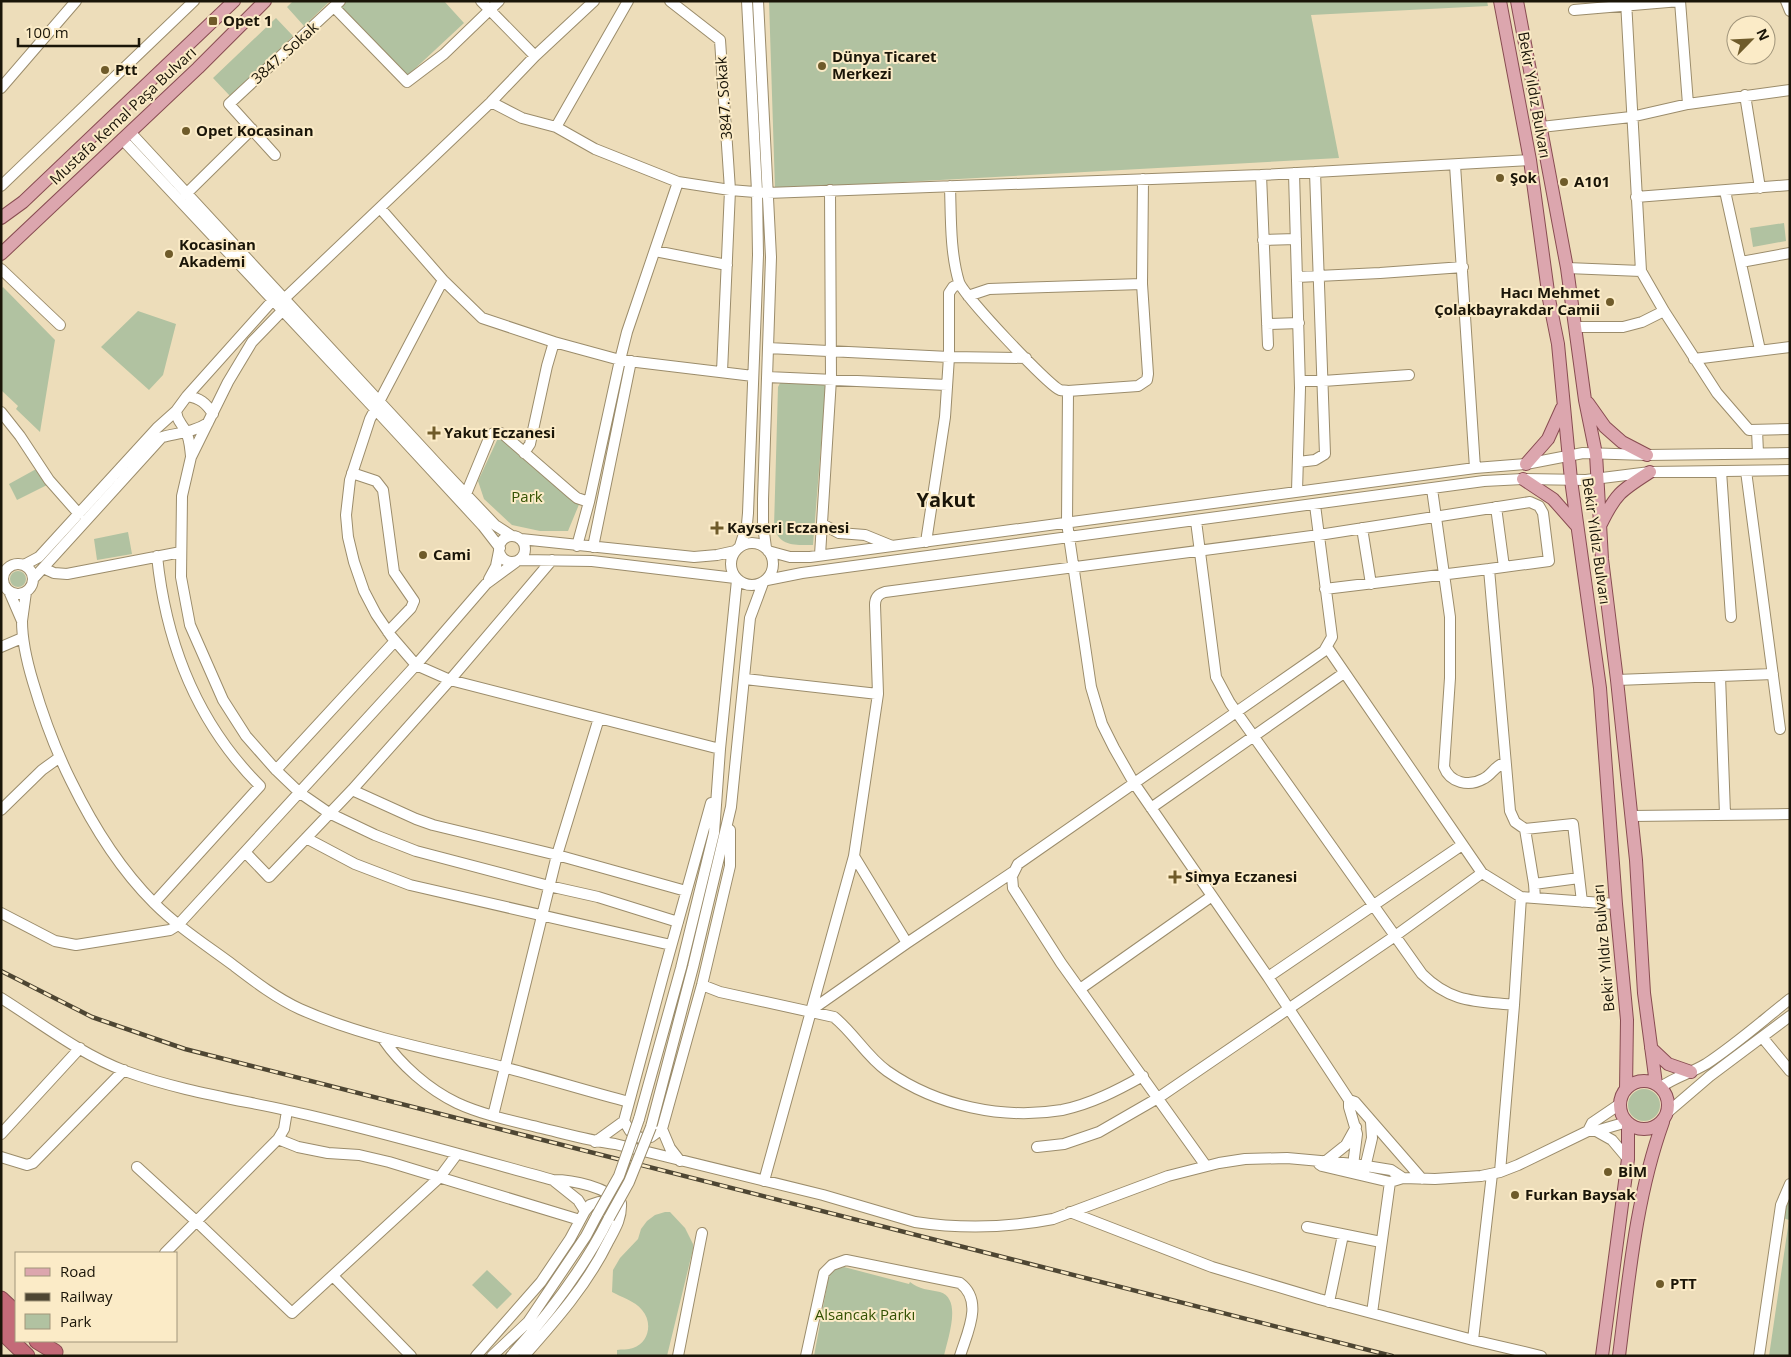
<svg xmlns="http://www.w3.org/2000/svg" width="1791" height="1357" viewBox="0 0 1791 1357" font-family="'Open Sans',sans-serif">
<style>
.green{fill:#b1c2a1}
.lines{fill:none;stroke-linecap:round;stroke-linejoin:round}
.minor-casing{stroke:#9b8c6b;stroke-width:12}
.major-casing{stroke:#884c51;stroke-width:14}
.highway-casing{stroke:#884c51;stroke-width:17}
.minor{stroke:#fff;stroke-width:10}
.major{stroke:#dca6ae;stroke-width:12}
.highway{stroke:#c46a78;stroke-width:15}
.rail-casing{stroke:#4e4633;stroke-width:4.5}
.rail{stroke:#fbebc7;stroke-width:2.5;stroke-dasharray:8;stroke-linecap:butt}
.minor-bridge-casing{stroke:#9b8c6b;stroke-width:12;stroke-linecap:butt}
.minor-bridge{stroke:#fff;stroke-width:10}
.poi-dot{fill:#6f5b2a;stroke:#fbebc7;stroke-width:2}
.labels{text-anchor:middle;stroke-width:4;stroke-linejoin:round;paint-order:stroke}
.poi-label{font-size:15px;font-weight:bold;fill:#1a1508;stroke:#fbebc7;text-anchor:start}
.street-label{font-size:15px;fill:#1a1508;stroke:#fbebc7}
.park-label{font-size:15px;fill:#335101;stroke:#fbebc7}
.district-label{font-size:20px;font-weight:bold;fill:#1a1508;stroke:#fbebc7}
</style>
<rect width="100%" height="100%" fill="#edddba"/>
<path class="green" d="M 293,1 L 330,1 L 304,26 L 287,7 Z
M 347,1 L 444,1 L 464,23 L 406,77 L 341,7 Z
M 769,1 L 1487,1 L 1488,6 L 1311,15 L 1339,158 L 775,189 Z
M 276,18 L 293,36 L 230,96 L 213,78 Z
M 1784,223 L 1786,241 L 1753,247 L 1750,228 Z
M 3,287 L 55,340 L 40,432 L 16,409 L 18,406 L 1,390 L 1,289 Z
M 138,311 L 176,324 L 163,375 L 149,390 L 101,347 Z
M 781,381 L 826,383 L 813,545 C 796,545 779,547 774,527 L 778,387 Z
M 499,436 L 580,502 L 568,531 L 540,531 L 512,525 L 484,499 L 478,481 Z
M 38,468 L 47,485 L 17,500 L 9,484 Z
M 128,532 L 132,554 L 97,560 L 94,539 Z
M10 579a8 8 0 1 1 16 0a8 8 0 1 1-16 0Z
M1628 1105a16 16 0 1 1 32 0a16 16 0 1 1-32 0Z
M 1790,1196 L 1790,1356 L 1769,1356 L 1789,1220 L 1783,1218 Z
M 665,1212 L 670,1212 L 685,1228 L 693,1244 L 693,1249 L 667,1356 L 617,1356 L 617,1350 C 622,1349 628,1350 633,1348 C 649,1343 653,1322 642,1310 C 635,1301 621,1297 612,1292 L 613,1270 L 620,1258 L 638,1239 L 641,1229 L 647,1221 L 655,1215 Z
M 844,1267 L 909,1284 L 910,1282 C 918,1289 930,1290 940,1292 C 963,1299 947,1340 944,1356 L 814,1356 L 829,1275 L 835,1269 Z
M 487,1270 L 512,1294 L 497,1309 L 472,1285 Z"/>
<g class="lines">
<g class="minor-casing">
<path id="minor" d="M 481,1 L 535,56
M 670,1 L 720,40 L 730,190 L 722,372
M 758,1 L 771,257 L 763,499 L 763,525 L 766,548
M 1626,1 L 1641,271 L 1664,311 L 1717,393 L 1749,430 L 1790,429
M 1680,1 L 1688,104
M 1786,1 L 1790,11
M 334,7 L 407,82 L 444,54 L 499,1
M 1574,10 L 1680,1
M 1,88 L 76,1
M 1745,95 L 1760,188
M 491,102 L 522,118 L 556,127 L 595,149 L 678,182
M 556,127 L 628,1
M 1541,127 L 1631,117 L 1688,104 L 1790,90
M 130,132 L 440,467 L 495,525 L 512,536
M 122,139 L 375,409 L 483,526 L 500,548
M 275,155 L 229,104 L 340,1
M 1455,165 L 1475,468
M 1294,173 L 1300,388 L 1297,491
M 1261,175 L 1268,345
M 1,186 L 194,1
M 950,186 C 951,217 950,252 959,282 C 963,295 1048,385 1060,390 C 1063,391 1065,390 1068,391 L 1067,523 L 1091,687 L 1102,724 L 1114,748 L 1134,783 L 1268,977 L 1349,1100 L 1349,1107 L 1357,1134 L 1352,1173
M 1725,191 L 1760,350
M 186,194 L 252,129
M 1636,197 L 1790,185
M 380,208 L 443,280 L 482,318 L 554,342
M 1263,240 L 1296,239
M 655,251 L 727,265
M 1741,262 L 1790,253
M 1567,268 L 1641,271
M 1,269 L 60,325
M 1297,277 L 1380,273 L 1463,267
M 443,280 L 370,419 L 350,480 L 346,515 L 348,537 L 354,562 L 364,591 L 376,614 L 391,636 L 416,665 L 450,680 L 720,749
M 968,296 L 989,289 L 1142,284
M 284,299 L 283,310 L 252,342 L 228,382 L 191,457 L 182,496 L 181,577 L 190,625 L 223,700 L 246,736 L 276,770 L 300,793 L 329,813 L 375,835 L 416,851 L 549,886 L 598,897 L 678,922
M 1267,324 L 1299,323
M 1575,327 L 1623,327 L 1642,322 L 1664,311
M 768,348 L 949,357 L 1026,358
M 1694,359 L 1790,347
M 767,377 L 947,385
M 1300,381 L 1323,381 L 1409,375
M 1068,391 L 1138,386 L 1147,380 L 1148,374 L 1142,284 L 1143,179
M 187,396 C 200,398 206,403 213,414
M 176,411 C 177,422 182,423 186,432 C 190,440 190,448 191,456
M 1,412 L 20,436 L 49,480 L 79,514
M 1757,430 L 1758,453
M 524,453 L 530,444 L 547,366 L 554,342 L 620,360 L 753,376
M 1298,462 L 1315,460 L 1325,454 L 1315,172
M 1721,471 L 1731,617
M 1746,471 L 1780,729
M 352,473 L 376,481 L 383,490 L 394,572 L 414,601 L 411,608 L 388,632
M 1432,489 L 1450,617 L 1450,678 L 1444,767 C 1450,783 1469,787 1483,779 C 1492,775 1495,765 1505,763
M 466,494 L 490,436 C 493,432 498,431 503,434 L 571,493 L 577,498 L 589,502
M 1496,507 L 1504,567
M 1196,521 L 1216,677 L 1230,703 L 1422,974 C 1451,1003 1476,1001 1514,1005
M 822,524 L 839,533 L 865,535 L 892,546
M 1362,528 L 1371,584
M499 549a13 13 0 1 1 26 0a13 13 0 1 1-26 0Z
M 521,539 L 694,557 L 717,555 L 735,551
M 926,542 L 945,417 L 949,357 L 949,293 L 953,287 L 959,284
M731 564a21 21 0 1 1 42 0a21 21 0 1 1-42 0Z
M 577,546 L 589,502 L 620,360 L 627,332 L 678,182 L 730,190 L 767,193 L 1261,175 L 1530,160
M 740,546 L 747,524 L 748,513 L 758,255 L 757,191 L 747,1
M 593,547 L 631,361
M 768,551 L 790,557 L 810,557 L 1475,468 L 1526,464 L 1583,453 L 1647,455 L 1790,453
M 820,555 L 831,379 L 830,190
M 519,560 L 592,561 L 735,578
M3 579a15 15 0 1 1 30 0a15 15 0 1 1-30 0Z
M 24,565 L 39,557 L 157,428 L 176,411 L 187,396 L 273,300 L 284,299 L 491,102 L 535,56 L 594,1
M 43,568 L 54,573 L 67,574 L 181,552
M 33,579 L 162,437 C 178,433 194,432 208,423
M 489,579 L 496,566 L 499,551
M 767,580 L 802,573 L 1484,481 L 1523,479 L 1586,480 L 1650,472 L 1790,470
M 1325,589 L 1489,569 L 1510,811 L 1515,822 L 1525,829 L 1534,884 L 1535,898
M 9,591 L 22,621 L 26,592
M 22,621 C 22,642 27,662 33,682 C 43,716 55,749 71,781 C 92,824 119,868 154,903 C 178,927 206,945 233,965 C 254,981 276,998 300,1009 C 365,1038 435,1050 503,1067 C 545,1078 587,1091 629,1102
M 1,647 L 22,638
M 1327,647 L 1482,873 L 1521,897 L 1616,904
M 1720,676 L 1725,814
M 745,679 L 878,694
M 1617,680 L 1773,674
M 276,770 L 395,641
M 352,790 L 416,819 L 433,825 L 557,855 L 686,891
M 1151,808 L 1344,673
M 1,810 L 42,770 L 60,757
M 1631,816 L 1790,814
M 1525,829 L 1573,824 L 1582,902
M 306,838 L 355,864 L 410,885 L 671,945
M 245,852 L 269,877 L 352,790 L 450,680 L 552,560
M 1534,884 L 1579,878
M 154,903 L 260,786 C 197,723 166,644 157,556
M 1,913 L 55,941 L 76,945 L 170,930 L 178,925 L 416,665 L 486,584 L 516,562
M 907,943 L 854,856 L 878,694 L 875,605 C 875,598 878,594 885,592 L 1319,535 L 1530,502 L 1539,506 L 1543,513 L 1549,561 L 1489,569
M 1268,977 L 1462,845
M 702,985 L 720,992 L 834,1017 C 854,1033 866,1056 887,1071 C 937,1106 1003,1120 1062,1110 C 1091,1104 1118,1090 1143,1076
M 1080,989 L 1212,896
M 1,998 C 41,1023 80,1054 125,1071 C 185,1093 250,1101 312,1116 C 393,1135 473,1158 553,1180 C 574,1180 606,1187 621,1203 C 622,1218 615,1229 608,1242 C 587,1285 556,1320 524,1356
M 810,1011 L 907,943 L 1013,872
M 1762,1037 L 1790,1071
M 383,1039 C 401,1065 428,1089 457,1103 C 483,1115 513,1121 541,1128 C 566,1134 590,1141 615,1144 L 823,1195 L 915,1222 C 961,1229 1007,1228 1053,1219 L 1168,1176 L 1219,1163 L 1245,1159 L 1287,1158 L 1354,1164 L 1391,1170 L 1403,1178
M 1661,1087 C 1675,1077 1691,1073 1706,1064 C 1735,1045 1762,1021 1790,999
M 1349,1100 L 1355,1102 L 1422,1179
M 1668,1112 L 1710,1076 L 1790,1016
M 493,1116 L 557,855 L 599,718
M 639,1119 L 681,968 L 714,833 L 720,749 L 737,580
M 624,1121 L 630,1131 L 640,1138 L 651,1137 L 662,1129
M 651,1127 L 693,967 L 731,807 L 750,618 L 763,583
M 1588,1131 L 1592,1123 L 1620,1104
M 1596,1131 L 1612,1140 L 1628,1159
M 1,1134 L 80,1048
M 278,1139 L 298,1147 L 328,1153 L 359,1155 L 389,1162 L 580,1220
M 595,1142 L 624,1121 L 664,972 L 711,803
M 1037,1147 L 1064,1144 L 1099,1132 L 1158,1098 L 1395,936 L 1482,873
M 1,1157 L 27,1165 L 33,1163 L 124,1070
M 680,1161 L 670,1148 L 662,1129 L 702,985 L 730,866 L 730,830
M 1326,1161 L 1346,1145 L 1356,1127
M 1319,1164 L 1322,1166 L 1390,1182 L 1403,1178 L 1435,1179 L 1481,1176 L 1500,1172 L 1518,1165 L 1588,1131 L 1596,1131 L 1627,1122
M 1206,1166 L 1061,963 L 1013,888 L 1012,876 L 1018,864 L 1324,651 L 1332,637 L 1315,505
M 137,1167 L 196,1221 L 292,1313 L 440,1177 L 457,1154
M 1364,1172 L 1372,1138 L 1371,1122
M 1500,1172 L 1514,1005 L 1521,897
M 553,1180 L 578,1200 L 585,1211
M 764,1181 L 854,856
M 1070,1212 L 1212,1267 L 1319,1299 L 1473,1340 L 1541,1356
M 1307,1227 L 1381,1242
M 165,1253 L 278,1139 L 284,1129 L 287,1111
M 333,1276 L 411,1356
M 1329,1302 L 1343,1235
M 1372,1313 L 1390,1182
M 1473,1340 L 1492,1174
M 476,1356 L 541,1282 L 570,1239 L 585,1211 L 590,1205 L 599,1202 L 611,1207
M 492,1356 L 528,1322 L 586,1236 L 597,1215
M 511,1356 C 549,1314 584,1268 609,1218
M 678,1356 L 702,1233
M 806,1356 L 824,1273 L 832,1265 L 846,1260 L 960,1283 C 984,1301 967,1333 960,1356
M 1759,1356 L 1781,1205 L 1790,1184"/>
</g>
<g class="major-casing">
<path id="major" d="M 1500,1 L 1530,160 L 1549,299 L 1558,344 L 1571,480 L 1600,688 L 1616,904 L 1627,1020 L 1626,1089
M 1517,1 L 1567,268 L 1585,400 L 1596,454 L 1602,559 L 1617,680 L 1636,860 L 1644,993 L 1656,1084
M 1,218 L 23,202 L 234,1
M 1,254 L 198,68 L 265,1
M 1588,403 L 1605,427 L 1622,442 L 1647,455
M 1526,464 L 1548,439 L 1562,408
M 1523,479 L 1553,499 L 1576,525
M 1601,524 C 1616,493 1622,490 1650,472
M 1651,1048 L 1668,1064 L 1691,1072
M1620 1105a24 24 0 1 1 48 0a24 24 0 1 1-48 0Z
M 1602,1356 L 1628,1159 L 1628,1124
M 1619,1356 C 1629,1277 1636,1197 1663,1122"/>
</g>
<g class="highway-casing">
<path id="highway" d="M 1,1299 L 16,1313
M 1,1316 L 16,1331
M 1,1331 L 27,1356
M 37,1341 L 55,1352"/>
</g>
<use href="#minor" class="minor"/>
<use href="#major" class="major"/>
<use href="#highway" class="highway"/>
<g class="rail-casing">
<path id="rail" d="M 1,971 L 92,1017 L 185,1049 L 1392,1356"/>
</g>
<use href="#rail" class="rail"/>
<g class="minor-bridge-casing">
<path id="minor-bridge" d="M 597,1215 L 619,1176 L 639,1119
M 609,1218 L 629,1182 L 651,1127"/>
</g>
<use href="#minor-bridge" class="minor-bridge"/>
</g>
<g class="poi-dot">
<rect x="208" y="16" width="10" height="10" rx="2.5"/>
<circle cx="822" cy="66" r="5"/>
<circle cx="105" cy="70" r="5"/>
<circle cx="186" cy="131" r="5"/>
<circle cx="1500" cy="178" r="5"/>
<circle cx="1564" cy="182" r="5"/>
<circle cx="169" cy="254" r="5"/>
<circle cx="1610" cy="302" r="5"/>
<path d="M431.5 425.5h5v5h5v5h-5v5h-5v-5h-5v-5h5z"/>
<path d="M714.5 520.5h5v5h5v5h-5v5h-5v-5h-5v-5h5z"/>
<circle cx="423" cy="555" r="5"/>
<path d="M1172.5 869.5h5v5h5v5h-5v5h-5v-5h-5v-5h5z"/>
<circle cx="1608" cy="1172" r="5"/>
<circle cx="1515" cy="1195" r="5"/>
<circle cx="1660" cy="1284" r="5"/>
</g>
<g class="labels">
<g class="poi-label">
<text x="223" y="26">Opet 1</text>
<text x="832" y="62">Dünya Ticaret<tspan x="832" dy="17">Merkezi</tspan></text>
<text x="115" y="75">Ptt</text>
<text x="196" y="136">Opet Kocasinan</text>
<text x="1510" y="183">Şok</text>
<text x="1574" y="187">A101</text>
<text x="179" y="250">Kocasinan<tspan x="179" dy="17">Akademi</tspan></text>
<text x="1600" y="298" text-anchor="end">Hacı Mehmet<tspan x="1600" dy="17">Çolakbayrakdar Camii</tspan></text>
<text x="444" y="438">Yakut Eczanesi</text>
<text x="727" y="533">Kayseri Eczanesi</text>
<text x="433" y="560">Cami</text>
<text x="1185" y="882">Simya Eczanesi</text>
<text x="1618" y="1177">BİM</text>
<text x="1525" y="1200">Furkan Baysak</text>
<text x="1670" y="1289">PTT</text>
</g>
<g class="street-label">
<text transform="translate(285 53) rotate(-42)" y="5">3847. Sokak</text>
<text transform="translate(1534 95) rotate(80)" y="5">Bekir Yıldız Bulvarı</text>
<text transform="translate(724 98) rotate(-94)" y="5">3847. Sokak</text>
<text transform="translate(123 116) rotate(-43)" y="5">Mustafa Kemal Paşa Bulvarı</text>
<text transform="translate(1596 541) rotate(82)" y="5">Bekir Yıldız Bulvarı</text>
<text transform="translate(1604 948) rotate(-95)" y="5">Bekir Yıldız Bulvarı</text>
</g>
<g class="park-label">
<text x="527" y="502">Park</text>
<text x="865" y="1320">Alsancak Parkı</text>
</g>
<g class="district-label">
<text x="946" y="507">Yakut</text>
</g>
</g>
<rect width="1791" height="1357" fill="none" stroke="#1a1508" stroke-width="5"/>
<rect x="15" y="1252" width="162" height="90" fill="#fbebc7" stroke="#a1957b"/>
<rect x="25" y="1268" width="25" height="8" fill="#dca6ae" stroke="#a1957b"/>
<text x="60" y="1277" font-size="15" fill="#1a1508">Road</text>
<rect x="25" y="1293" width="25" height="8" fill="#4e4633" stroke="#a1957b"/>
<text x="60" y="1302" font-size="15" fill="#1a1508">Railway</text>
<rect x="25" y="1314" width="25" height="15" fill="#b1c2a1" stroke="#a1957b"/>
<text x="60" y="1327" font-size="15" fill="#1a1508">Park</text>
<g transform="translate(1751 40) rotate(66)"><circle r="24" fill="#fbebc7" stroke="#a1957b"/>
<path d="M0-4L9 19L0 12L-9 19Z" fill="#6f5b2a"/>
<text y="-8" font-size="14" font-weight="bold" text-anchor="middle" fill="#1a1508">N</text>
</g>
<path d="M18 38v8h121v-8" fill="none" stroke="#1a1508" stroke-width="2.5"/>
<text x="25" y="38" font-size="15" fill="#1a1508" stroke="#fbebc7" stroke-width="4" paint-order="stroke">100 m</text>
</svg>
